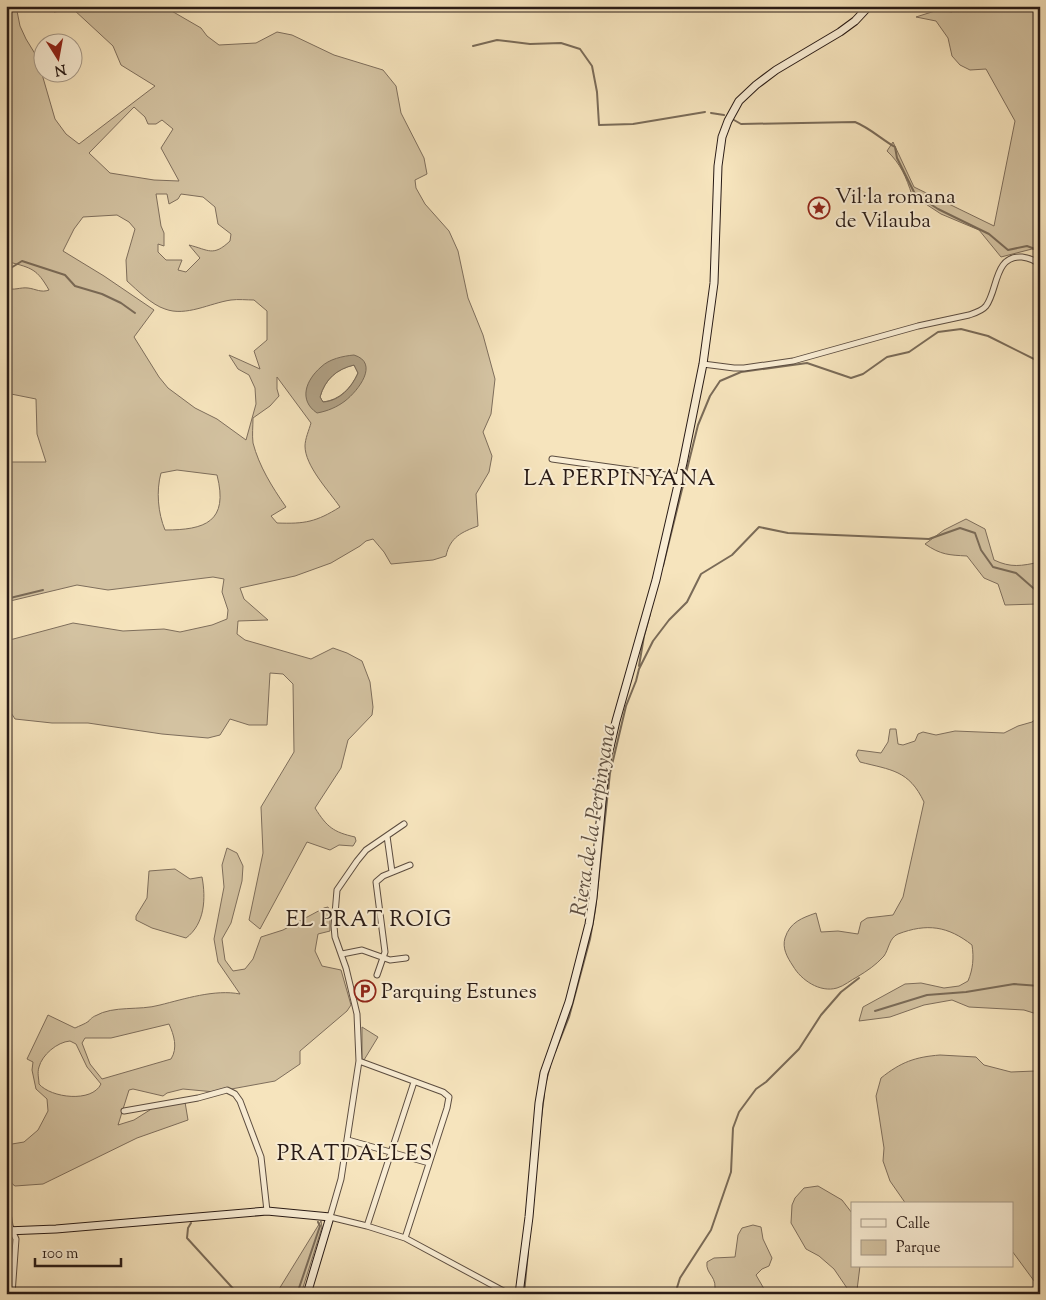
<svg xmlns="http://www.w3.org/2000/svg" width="1046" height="1300" viewBox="0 0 1046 1300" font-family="'Sorts Mill Goudy',serif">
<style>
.green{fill:#d3c2a1;stroke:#7e6e5c;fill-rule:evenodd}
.water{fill:#b0a084;stroke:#7a6b58;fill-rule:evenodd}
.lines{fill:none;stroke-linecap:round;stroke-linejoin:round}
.stream{stroke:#7a6b58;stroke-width:2}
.street-casing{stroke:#5c4d40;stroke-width:7}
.secondary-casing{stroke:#291b16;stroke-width:9}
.street{stroke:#f9edd4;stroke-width:5}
.secondary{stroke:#f9edd4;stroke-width:7}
.labels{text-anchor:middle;stroke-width:4;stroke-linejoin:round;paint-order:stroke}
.poi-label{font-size:21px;fill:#291b16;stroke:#f9edd4;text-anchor:start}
.neighbourhood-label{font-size:22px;letter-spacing:1px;fill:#291b16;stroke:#f9edd4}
.water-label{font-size:22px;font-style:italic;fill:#5f5042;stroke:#f9edd4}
</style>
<rect width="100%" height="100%" fill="#f6e4bd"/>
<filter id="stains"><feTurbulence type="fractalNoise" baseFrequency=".004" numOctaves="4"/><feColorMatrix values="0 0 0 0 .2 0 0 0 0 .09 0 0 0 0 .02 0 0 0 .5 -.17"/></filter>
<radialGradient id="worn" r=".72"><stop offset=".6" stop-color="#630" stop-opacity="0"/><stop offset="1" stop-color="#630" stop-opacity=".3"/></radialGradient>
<path class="green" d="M 6,6 L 16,6 L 20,26 L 26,39 L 37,57 L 55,119 L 66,134 L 79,144 L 155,86 L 121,65 L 113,46 L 73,9 L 54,12 L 51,6 L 163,6 L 201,28 L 207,36 L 219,45 L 256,43 L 277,32 L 292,35 L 334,55 L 383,70 L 396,86 L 401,113 L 424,158 L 427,174 L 415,180 L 416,188 L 425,204 L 449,231 L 458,251 L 468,298 L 483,335 L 495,379 L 491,414 L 483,432 L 492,456 L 489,472 L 476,494 L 478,526 C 462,532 450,537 446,556 L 433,560 L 391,564 L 384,552 L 373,539 L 366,541 L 360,546 L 331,563 L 295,576 L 240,588 L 244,599 L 268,620 L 238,621 L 237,634 L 245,640 L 311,659 L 333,648 L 347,653 L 362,661 L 370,682 L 373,707 L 372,715 L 348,740 L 341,768 L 315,808 C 327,827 333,832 355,837 L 356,841 L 353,846 L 339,845 L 330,850 L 307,842 L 260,929 L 249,920 L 263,853 L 261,807 L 294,752 L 293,684 L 283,674 L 270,673 L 267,725 L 249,725 L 230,719 L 220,735 L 208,738 L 162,734 L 88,723 L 52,723 L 15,719 L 6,705 L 6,641 L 73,623 L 123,631 L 164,629 L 180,632 L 212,625 L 227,619 L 228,610 L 222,592 L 224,579 L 213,577 L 108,590 L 77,585 L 6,602 L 6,462 L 46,462 L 37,434 L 36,399 L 6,393 L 6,288 C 14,291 20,287 28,288 C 36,289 41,293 49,290 C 37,269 32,268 9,262 L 6,256 L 6,213 L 11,210 L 6,182 ZM 134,107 L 145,117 L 148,124 L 156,124 L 162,120 L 173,129 L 161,148 L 179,181 L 154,180 L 110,173 L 89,153 ZM 156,194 L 167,194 L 169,204 L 178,199 L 181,194 L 203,197 L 215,207 L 218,224 L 231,234 L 230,241 C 213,257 209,250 189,245 L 200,258 L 186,272 L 178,270 L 182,260 L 166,260 L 158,252 L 158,244 L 164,246 L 164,233 L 161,226 ZM 117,215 L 129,222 L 135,229 L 126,260 L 127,281 C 137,290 152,305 165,309 C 186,317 210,303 231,300 C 238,299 247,300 254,300 L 267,311 L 267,340 L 254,351 L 260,369 L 229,355 L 238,369 L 249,375 L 255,388 L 256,404 L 246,440 L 217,419 L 195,408 L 168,388 L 159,377 L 134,337 L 154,310 L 104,276 L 63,251 L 74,229 L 83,217 ZM 354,365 L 358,373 C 351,388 340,400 323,402 L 320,397 C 325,379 337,369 354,365 ZM 277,377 L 311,423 C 309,430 305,439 305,446 C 305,466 329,491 340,507 C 316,522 305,524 277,523 L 271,516 L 286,507 C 272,487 259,466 253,443 C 252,435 253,426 253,418 L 270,406 L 279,396 L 277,389 ZM 177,470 L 217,475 C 229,522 205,530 165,530 C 158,513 156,491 161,473 Z
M 958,6 L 1040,6 L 1040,251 L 1032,249 L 1001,257 L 979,230 L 941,214 L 912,195 C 906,177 901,164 887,151 L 893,142 L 914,187 L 994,226 L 1015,121 L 986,69 L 970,70 L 960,65 L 952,56 L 948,38 L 936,21 L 916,17 L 938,10 L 952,12 Z
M 966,519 L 985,529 L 994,560 C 1011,568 1021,566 1040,562 L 1040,609 L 1037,604 L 1005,605 L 998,584 L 984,578 L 967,556 C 949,555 941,555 925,544 L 944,530 Z
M 1040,716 L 1040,1015 L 1024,1010 L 969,1007 L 952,1000 L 924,1005 L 890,1017 L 859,1021 L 863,1007 L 905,984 L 921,983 L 944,988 L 959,986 L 968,981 C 973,969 974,958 972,945 C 948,926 927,923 898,934 C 889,938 889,949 884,956 C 876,965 867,971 857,977 C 851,980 844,986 837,988 C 820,993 801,980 793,966 C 787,957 782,948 785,938 C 790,922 802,918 816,913 L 821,932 L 838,931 L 858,934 L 861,922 L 867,918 L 893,915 L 903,897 L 924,802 C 909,770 891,770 860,762 L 856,755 L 858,750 L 881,753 L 888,742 L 890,729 L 896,729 L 898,744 L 903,745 L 915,741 L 918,734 L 923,732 L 936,735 L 955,731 L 1004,733 L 1018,726 L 1032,722 Z
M 227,848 L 237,853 L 243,866 L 242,881 L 231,923 L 222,939 L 225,960 L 233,971 L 245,969 L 253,959 L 261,937 L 283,930 L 324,908 L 328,907 L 330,912 L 330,931 L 318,934 L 315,951 L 322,966 L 341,970 L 351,1005 L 347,1011 L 300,1051 L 300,1064 L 275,1081 L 215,1092 L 183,1089 L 167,1093 L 163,1096 L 133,1089 L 129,1090 L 118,1125 L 134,1120 L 153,1108 L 185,1102 L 188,1120 L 137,1138 L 43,1184 L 15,1186 C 3,1178 6,1162 6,1150 L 12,1144 L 24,1142 L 38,1130 L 48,1111 L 47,1099 L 36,1089 L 32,1070 L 33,1062 L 27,1059 L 48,1015 L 75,1028 C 79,1026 85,1024 89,1021 C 89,1020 94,1016 95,1016 C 114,1005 139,1011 160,1005 C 184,999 215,989 240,994 L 218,962 L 214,939 L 224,887 L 222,865 ZM 169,1024 C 174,1035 178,1048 171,1059 L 102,1079 L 90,1064 L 82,1043 L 85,1038 L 111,1038 ZM 70,1041 L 76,1044 L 87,1067 L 101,1084 C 92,1103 51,1098 39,1084 C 39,1079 37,1073 39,1067 C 42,1055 57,1042 70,1041 Z
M 175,869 L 190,879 L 202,877 C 206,898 205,924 186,938 L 152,928 L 136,920 L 136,916 L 147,898 L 149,871 Z
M 362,1027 L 378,1037 L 364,1060 L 362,1059 Z
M 940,1055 L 976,1057 L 984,1065 L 1011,1072 L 1035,1071 L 1040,1074 L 1040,1289 L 1012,1251 L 1012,1204 L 906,1204 L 890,1181 L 883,1161 L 884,1148 L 876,1096 L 881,1078 C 901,1062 915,1057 940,1055 Z
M 818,1186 L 842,1200 L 852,1213 L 852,1266 L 860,1266 L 857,1290 L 849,1291 L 834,1269 L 819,1256 L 806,1249 L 791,1223 L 792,1205 L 795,1198 L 804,1188 Z
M 321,1221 L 322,1227 L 301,1294 L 276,1294 Z
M 753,1225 L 761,1227 L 763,1239 L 772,1258 L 769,1266 L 762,1269 L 756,1275 L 767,1294 L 714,1294 C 719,1276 705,1275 707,1262 L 714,1258 L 735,1257 L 738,1235 L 742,1228 Z"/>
<path class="water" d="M 354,355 C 380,363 358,391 345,401 C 337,407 328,411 317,413 C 298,400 306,380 321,367 C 329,359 343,356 354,355 ZM 354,365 L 358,373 C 352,387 340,401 323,402 L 320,397 C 325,379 337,369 354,365 Z"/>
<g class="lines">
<path class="stream" d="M 8,6 L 11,13
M 473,46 L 497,40 L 530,44 L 561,43 L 580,49 L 592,66 L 597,92 L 599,125 L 633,124 L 705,112
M 711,113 L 724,115
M 734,120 L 741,124 L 855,122 C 870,128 881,139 895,147 L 897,158 L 915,194 L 938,209 L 989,234 L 1008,250 L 1027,246 L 1040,251
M 6,271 L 22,261 L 65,275 L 75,286 L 102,294 L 121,303 L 135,313
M 663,566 L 698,425 L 710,396 L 720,381 L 741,372 L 807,363 L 851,378 L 863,374 L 887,357 L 909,352 L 938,332 L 961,329 L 988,336 L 1040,362
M 6,599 L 43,590
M 639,666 L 644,636 L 650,614
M 875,1011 L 927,995 L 966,992 L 1014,984 L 1040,986
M 555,1052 L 569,1017 L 590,939 L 595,910 L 610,773 L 626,706 L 636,681 L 639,669 L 653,641 L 669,620 L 687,602 L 701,574 L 732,555 L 759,527 L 788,533 L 929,539 L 960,528 L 975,533 L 981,550 L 993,567 L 1016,573 L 1040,594
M 546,1081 L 550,1066
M 541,1118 L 544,1095
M 191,1223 L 188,1228 L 187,1238 L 238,1294
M 297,1294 L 320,1226 L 318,1222
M 524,1294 L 528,1252
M 675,1294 L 680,1278 L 711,1230 L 731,1172 L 733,1128 L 739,1112 L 756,1089 L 766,1082 L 799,1049 L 821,1015 L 841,992 L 859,978"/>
<g class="street-casing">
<path id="street" d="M 703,364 L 734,368 L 744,368 L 793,361 L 918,326 L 969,315 C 975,313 982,311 986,306 C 998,290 994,255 1022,257 C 1029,258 1035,260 1040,265
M 552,459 L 680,477
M 404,824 L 366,850 L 357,861 L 337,890 L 334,926 L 335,937 L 346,968 L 357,1014 L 359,1061 L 341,1179 L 330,1217 L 367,1226 L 405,1238 L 509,1294
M 387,836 L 392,872
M 342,954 L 362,950 L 390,960 L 406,958
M 377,975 L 385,952 L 376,882 L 383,876 L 410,865
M 359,1061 L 443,1092 L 449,1097 L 447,1108 L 405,1238
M 124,1111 L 198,1098 L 227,1090 L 235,1094 L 240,1101 L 261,1157 L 267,1211
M 348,1140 L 429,1163
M 6,1200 L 10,1226 L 16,1239 L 12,1294
M 367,1226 L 414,1082"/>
</g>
<g class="secondary-casing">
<path id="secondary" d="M 6,1231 L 56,1229 L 267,1211 L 330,1217 L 307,1294
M 519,1294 L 529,1217 L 539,1103 L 544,1073 L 569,1002 L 589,924 L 593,898 L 605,769 L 616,721 L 656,580 L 683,463 L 703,364 L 714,283 L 718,166 L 722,137 L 728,121 L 739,101 L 756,85 L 776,70 L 840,32 L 855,21 L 869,6"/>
</g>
<use href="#street" class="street"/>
<use href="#secondary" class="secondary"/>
</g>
<defs>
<g id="sight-ring" transform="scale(1.125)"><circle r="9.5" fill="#f9edd4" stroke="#8f2418" stroke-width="1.5"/><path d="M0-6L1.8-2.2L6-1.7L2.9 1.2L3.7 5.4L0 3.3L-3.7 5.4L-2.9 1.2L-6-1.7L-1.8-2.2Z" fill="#8f2418"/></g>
<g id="parking-ring" transform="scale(1.125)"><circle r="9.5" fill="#f9edd4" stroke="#8f2418" stroke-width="1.5"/><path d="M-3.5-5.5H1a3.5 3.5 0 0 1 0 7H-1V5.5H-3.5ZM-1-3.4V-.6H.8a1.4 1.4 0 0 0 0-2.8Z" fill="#8f2418"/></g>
</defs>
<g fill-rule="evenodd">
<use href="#sight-ring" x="819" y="208"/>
<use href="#parking-ring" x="365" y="991"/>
</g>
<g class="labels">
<g class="poi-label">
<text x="835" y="203">Vil·la romana<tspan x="835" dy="24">de Vilauba</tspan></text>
<text x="381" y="998">Parquing Estunes</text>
</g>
<g class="neighbourhood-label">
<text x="620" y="485">LA PERPINYANA</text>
<text x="369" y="926">EL PRAT ROIG</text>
<text x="355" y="1160">PRATDALLES</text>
</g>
<g class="water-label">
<text transform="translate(592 820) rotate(-81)" y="8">Riera de la Perpinyana</text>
</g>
</g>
<rect width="1046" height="1300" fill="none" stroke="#f6e4bd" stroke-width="25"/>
<rect x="8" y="8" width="1031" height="1285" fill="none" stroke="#291b16" stroke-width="2.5"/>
<rect x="12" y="12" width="1021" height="1275" fill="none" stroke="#291b16"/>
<rect x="851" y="1202" width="162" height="65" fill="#f9edd4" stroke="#a69988"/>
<rect x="861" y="1219" width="25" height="8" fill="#f9edd4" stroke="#a69988"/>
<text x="896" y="1228" font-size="15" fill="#291b16">Calle</text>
<rect x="861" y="1240" width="25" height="15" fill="#d3c2a1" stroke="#a69988"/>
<text x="896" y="1252" font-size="15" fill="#291b16">Parque</text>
<g transform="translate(58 58) rotate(169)"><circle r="24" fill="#f9edd4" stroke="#a69988"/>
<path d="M0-4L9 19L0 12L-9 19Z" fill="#8f2418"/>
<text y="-8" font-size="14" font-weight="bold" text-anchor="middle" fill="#291b16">N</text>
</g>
<path d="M35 1258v8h86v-8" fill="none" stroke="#291b16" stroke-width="2.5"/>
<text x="42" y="1258" font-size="15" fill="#291b16" stroke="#f9edd4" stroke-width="4" paint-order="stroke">100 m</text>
<rect width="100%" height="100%" filter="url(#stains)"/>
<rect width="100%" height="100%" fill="url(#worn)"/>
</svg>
